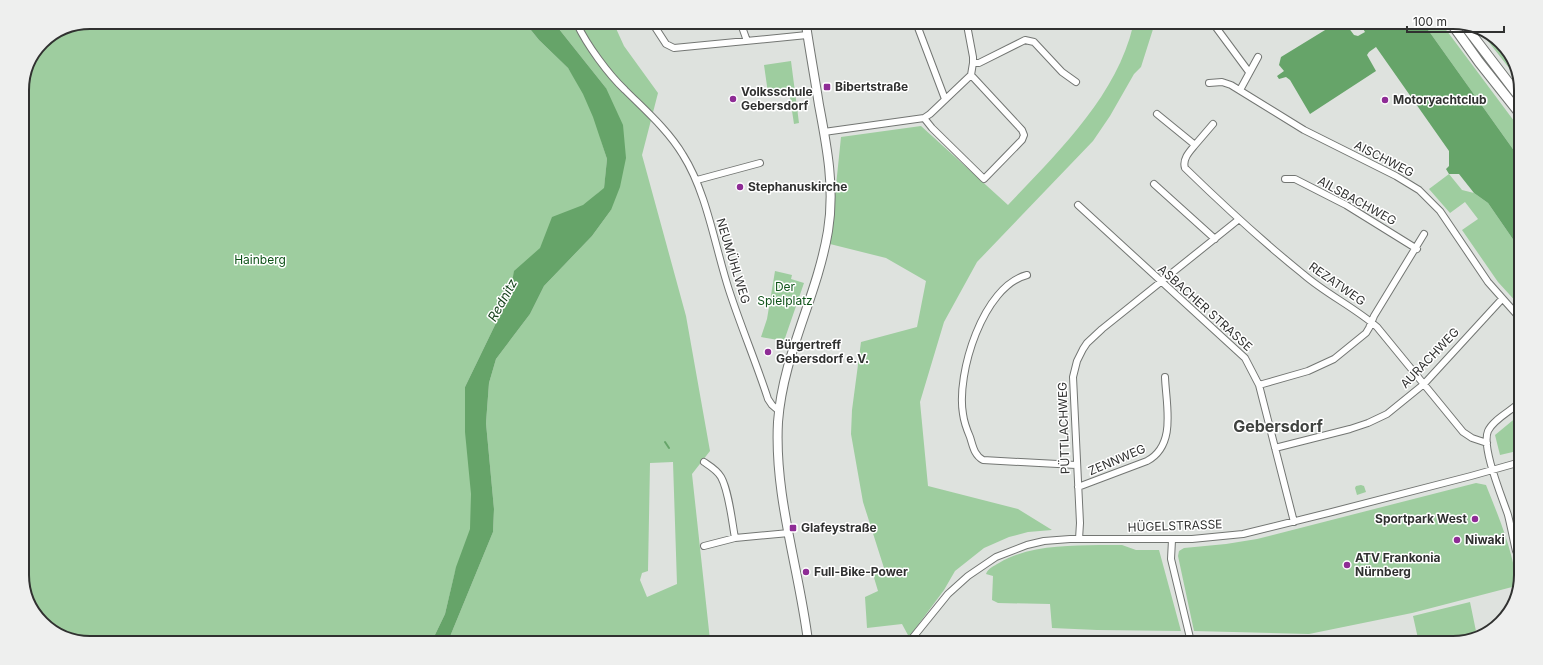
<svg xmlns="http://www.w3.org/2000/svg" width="1543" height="665" viewBox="0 0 1543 665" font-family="Inter,sans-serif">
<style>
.green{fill:#9ecd9f;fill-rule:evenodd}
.water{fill:#66a469}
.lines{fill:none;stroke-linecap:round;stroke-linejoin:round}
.stream{stroke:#66a469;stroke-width:2}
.minor-casing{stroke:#737673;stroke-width:8}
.major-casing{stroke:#737673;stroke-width:10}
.highway-casing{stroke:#737673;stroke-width:11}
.minor{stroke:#fff;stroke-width:6}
.major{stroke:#fff;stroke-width:8}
.highway{stroke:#fff;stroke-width:9}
.poi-dot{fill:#8e2c95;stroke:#fff;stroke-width:1.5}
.labels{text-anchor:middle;stroke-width:3;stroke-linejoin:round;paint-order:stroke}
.poi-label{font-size:12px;font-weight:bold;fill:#303130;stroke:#fff;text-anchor:start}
.street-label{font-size:12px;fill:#303130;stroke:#fff}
.park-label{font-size:12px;fill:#0f5319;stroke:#fff}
.water-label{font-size:13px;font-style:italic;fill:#103d15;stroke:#fff}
.district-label{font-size:16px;font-weight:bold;fill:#3f423f;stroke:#fff}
.rim{fill:none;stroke:#303130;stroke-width:2}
</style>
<rect width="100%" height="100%" fill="#dee2de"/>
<path class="green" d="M 90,22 L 526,24 L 539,40 L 568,68 L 596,110 L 601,140 L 607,159 L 604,189 L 598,193 L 511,288 L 510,294 L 465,387 L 473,503 L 470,537 L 455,572 L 445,614 L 433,639 L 64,638 L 36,616 L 22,580 L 22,86 L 42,42 L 64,27 Z
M 555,24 L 614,24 L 624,46 L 658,93 L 642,155 L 686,316 L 710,451 L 692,474 L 710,640 L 449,639 L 493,532 L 494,509 L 486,423 L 489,383 L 496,359 L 530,314 L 544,286 L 592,236 L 611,210 L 606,88 ZM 673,462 L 677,584 L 647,597 L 640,580 L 642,573 L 648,571 L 650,463 Z
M 1133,26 L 1154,26 L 1141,67 L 1134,74 L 1110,116 L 1093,141 L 977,262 L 944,322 L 920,402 L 928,486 L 1018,509 L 1052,530 L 1028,532 L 1009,537 L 984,548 L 955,571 L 944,590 L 909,637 L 902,624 L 867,628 L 865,597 L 878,591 L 872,571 L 884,568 L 863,502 L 851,434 L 852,410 L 861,342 L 917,327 L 926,281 L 886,258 L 830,244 L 841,137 L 921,126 L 1008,205 C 1057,153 1116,97 1133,26 Z
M 1426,27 L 1444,27 L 1520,129 L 1520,159 Z
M 1477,27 L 1479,27 C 1499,44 1511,57 1520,82 Z
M 791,61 L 799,123 L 794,124 L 789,91 L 768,93 L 764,65 Z
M 1449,174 L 1462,190 L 1474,193 L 1488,203 L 1519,248 L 1519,305 L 1498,282 L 1462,230 L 1478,219 L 1465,202 L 1450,213 L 1429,189 Z
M 775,271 L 792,275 L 791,279 L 804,283 L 784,341 L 761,337 L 767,319 Z
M 1518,416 L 1517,451 L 1500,455 L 1495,435 Z
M 1476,483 L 1486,485 C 1497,513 1516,557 1516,586 L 1412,613 L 1309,634 L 1194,631 L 1178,556 L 1179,551 L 1184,548 L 1226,544 L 1257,539 Z
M 1361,485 L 1364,486 L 1366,492 L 1357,495 L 1355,488 L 1356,486 Z
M 1099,545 L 1122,545 L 1136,550 L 1159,550 L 1181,631 L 1097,630 L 1052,628 L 1050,604 L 998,603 L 992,600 L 993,576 L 986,574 C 988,568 994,566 999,563 C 1030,545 1065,546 1099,545 Z
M 1470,602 L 1477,636 L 1454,643 L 1419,643 L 1413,616 Z"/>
<path class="water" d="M 526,24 L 555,24 L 606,88 L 623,125 L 626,158 L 620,187 L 611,210 L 592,236 L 544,286 L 530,314 L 496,359 L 489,383 L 486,423 L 494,509 L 493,532 L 449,639 L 433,639 L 445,614 L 456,567 L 470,529 L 471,494 L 465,432 L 465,387 L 510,294 L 514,271 L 540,248 L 552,217 L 583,205 L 604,188 L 607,159 L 593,117 L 583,94 L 568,68 L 539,40 Z
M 1330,27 L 1348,27 L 1354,35 L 1358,36 L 1365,32 L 1362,27 L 1426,27 L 1520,159 L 1519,248 L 1488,203 L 1474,193 L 1459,174 L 1449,174 L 1446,169 L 1449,166 L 1449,151 L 1376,47 L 1369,52 L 1367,55 L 1376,71 L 1310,114 L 1290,80 L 1286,77 L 1279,79 L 1277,76 L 1284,71 L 1279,65 L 1281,57 Z"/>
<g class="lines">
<path class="stream" d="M 665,442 L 669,448"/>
<g class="minor-casing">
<path id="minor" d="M 577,24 C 587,45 608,74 625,90 C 646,111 668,130 683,155 C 707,193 715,247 729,290 C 741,327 756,362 768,399 L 772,405 L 779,411
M 653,24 L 666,44 L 674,48 L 807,35
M 741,24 L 747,41
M 917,25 L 945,99
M 1215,26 L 1249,72
M 973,63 L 979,63 L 1025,40 L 1034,42 L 1062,72 L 1076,82
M 1209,83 L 1222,82 L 1231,85 L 1304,130 L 1396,176 L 1419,190 L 1440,211 L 1488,282 L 1519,317
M 1240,90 L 1258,57
M 1157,114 L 1195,145 C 1190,151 1182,159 1185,168 C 1223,205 1262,241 1303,274 C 1326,294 1354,307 1377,327 L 1463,432 L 1472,438 L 1487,443
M 924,118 L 932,128 L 984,179 L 1022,140 L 1024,135 L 1022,130 L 971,75
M 824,132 L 924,118 L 930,114 L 971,75 L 973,63 L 973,57 L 967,25
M 1195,145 L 1213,124
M 1285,179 L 1295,179 L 1346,205 L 1417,249
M 697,180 L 760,163
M 1154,184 L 1215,239
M 1078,205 L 1245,358 L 1259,385 L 1294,522
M 1027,275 C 983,286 956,374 963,414 C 964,422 967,430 970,437 C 973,446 974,455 983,460 L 1076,465
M 1259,385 L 1308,371 L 1334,359 L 1366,333 L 1369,328 L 1374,316 L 1424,234
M 1275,448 L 1350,429 L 1368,423 L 1387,414 L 1424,384 L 1502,299
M 704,462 C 710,466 717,470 721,477 C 729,491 732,522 735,538
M 1078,487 L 1147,461 C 1177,445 1166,405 1165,377
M 1079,539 L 1080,523 L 1073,377 L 1077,361 L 1083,349 L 1087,343 L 1102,329 L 1238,220
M 1172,540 L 1171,559 L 1191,642
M 704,546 L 735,538 L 789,533
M 1516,551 C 1513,539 1511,527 1508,515 C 1502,497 1481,447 1488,431 C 1493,420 1509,412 1518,404
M 910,641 L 948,594 L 968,576 L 996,557 L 1027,545 L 1044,541 L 1070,539 L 1192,539 L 1243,534 L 1332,512 L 1471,476 L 1517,463"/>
</g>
<g class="major-casing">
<path id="major" d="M 806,25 C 810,52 815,79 819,105 C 827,147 835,188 828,231 C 817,297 783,354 778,422 C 774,496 799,568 808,641"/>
</g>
<g class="highway-casing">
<path id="highway" d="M 1454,27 L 1479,62 L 1521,115
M 1466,27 L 1521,99"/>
</g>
<use href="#minor" class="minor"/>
<use href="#major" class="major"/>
<use href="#highway" class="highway"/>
</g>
<g class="poi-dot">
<rect x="823" y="83" width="8" height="8" rx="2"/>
<circle cx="733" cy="99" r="4"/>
<circle cx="1385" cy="100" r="4"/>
<circle cx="740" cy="187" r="4"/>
<circle cx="768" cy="352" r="4"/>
<circle cx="1475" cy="519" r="4"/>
<rect x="789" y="524" width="8" height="8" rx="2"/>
<circle cx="1457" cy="540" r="4"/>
<circle cx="1347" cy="565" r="4"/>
<circle cx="806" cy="572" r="4"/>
</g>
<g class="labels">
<g class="poi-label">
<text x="835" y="91">Bibertstraße</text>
<text x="741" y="96">Volksschule<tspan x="741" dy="14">Gebersdorf</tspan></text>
<text x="1393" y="104">Motoryachtclub</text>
<text x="748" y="191">Stephanuskirche</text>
<text x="776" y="349">Bürgertreff<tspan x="776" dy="14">Gebersdorf e.V.</tspan></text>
<text x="1467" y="523" text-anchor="end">Sportpark West</text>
<text x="801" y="532">Glafeystraße</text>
<text x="1465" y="544">Niwaki</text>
<text x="1355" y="562">ATV Frankonia<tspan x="1355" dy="14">Nürnberg</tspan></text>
<text x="814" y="576">Full-Bike-Power</text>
</g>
<g class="street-label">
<text transform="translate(1384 159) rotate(27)" y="4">AISCHWEG</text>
<text transform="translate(1357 201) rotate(29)" y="4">AILSBACHWEG</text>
<text transform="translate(733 261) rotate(73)" y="4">NEUMÜHLWEG</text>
<text transform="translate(1337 284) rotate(35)" y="4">REZATWEG</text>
<text transform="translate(1205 308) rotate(42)" y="4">ASBACHER STRASSE</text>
<text transform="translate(1430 358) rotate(-46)" y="4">AURACHWEG</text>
<text transform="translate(1064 428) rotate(-92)" y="4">PÜTTLACHWEG</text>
<text transform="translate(1117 460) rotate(-23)" y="4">ZENNWEG</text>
<text transform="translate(1175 526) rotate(-2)" y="4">HÜGELSTRASSE</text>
</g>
<g class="park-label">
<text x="260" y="264">Hainberg</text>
<text x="785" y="291">Der<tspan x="785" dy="14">Spielplatz</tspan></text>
</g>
<g class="water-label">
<text transform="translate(502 300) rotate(-61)" y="5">Rednitz</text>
</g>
<g class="district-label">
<text x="1278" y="432">Gebersdorf</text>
</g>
</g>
<path d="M0 0H1543V665H0ZM90 29H1453A61 61 0 0 1 1514 90V575A61 61 0 0 1 1453 636H90A61 61 0 0 1 29 575V90A61 61 0 0 1 90 29Z" fill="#eeefee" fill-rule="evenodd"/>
<path class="rim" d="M90 29H1453A61 61 0 0 1 1514 90V575A61 61 0 0 1 1453 636H90A61 61 0 0 1 29 575V90A61 61 0 0 1 90 29Z"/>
<path d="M1407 26v6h97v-6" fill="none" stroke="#303130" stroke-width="2"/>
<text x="1413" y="26" font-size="12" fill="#303130" stroke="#ffffff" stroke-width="3" paint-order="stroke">100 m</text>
</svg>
